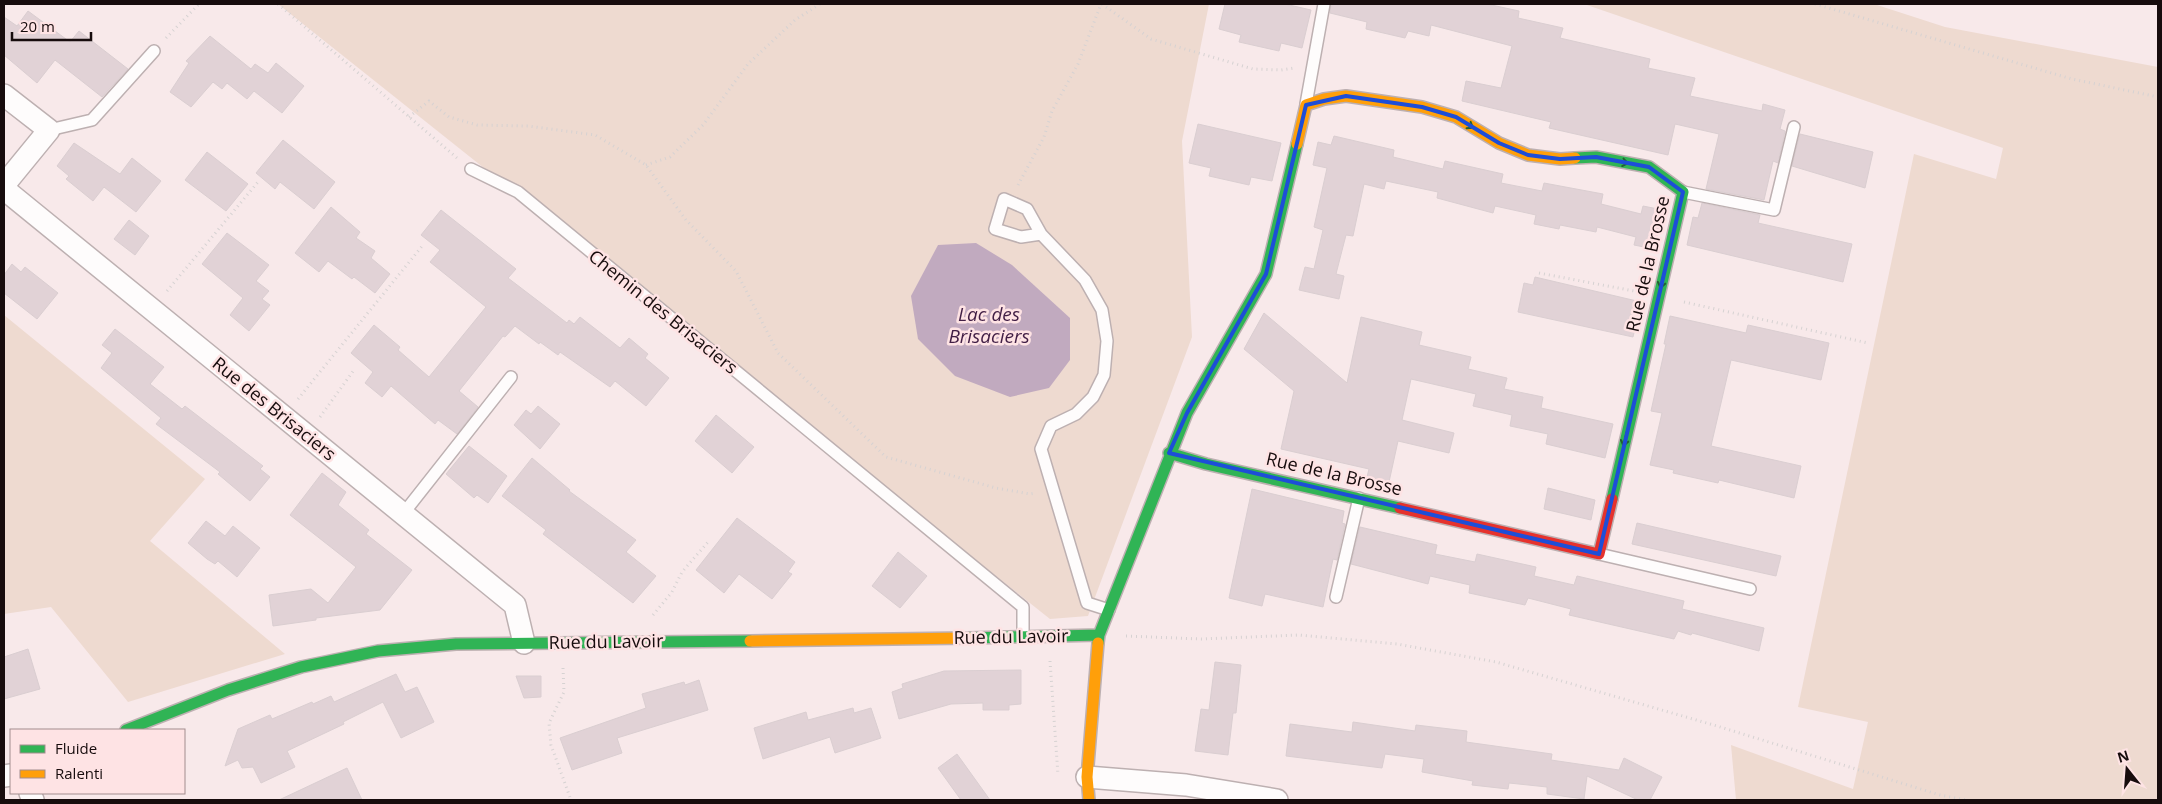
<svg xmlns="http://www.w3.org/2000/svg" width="2162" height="804" viewBox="0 0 2162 804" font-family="'Open Sans',sans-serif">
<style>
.green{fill:#eedad0}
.water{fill:#c1aabf}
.building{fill:#e1d2d6;stroke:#daced1}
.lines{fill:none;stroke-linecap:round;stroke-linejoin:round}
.lane-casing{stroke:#bdb0b1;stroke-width:14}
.street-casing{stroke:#bdb0b1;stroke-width:24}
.fast-casing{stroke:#bdb0b1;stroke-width:14}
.slow-casing{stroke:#bdb0b1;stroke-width:14}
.jam-casing{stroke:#bdb0b1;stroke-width:14}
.path{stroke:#d6d2d2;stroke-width:3;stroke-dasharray:1 4;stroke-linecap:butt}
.lane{stroke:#fefcfc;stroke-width:11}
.street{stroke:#fefcfc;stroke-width:21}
.fast{stroke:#30b455;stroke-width:11}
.slow{stroke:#ff9f0a;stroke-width:11}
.jam{stroke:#e5322d;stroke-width:11}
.oneway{stroke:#246031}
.marked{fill:none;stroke:#1d4ed8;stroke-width:4;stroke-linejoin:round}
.labels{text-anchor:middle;stroke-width:5;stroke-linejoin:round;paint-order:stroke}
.street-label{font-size:18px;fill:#170c0d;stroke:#fee3e4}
.water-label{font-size:19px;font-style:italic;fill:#411e45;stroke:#fee3e4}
</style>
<rect width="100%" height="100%" fill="#f8e9ea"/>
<path class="green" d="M 278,4 L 1209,4 L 1182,141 L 1192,337 L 1088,616 L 1050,619 Z
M 1584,4 L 1874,4 L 1945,27 L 2158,67 L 2158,800 L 1736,800 L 1731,745 L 1853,789 L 1868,722 L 1798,707 L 1914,154 L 1996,179 L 2003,148 Z
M 4,315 L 205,479 L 150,541 L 285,654 L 128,702 L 51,607 L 4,614 Z"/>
<path class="water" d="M 976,243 L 1012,265 L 1070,318 L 1070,360 L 1049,388 L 1010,397 L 955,376 L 918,339 L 911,296 L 938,245 Z"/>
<path class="building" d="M 1225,4 L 1285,4 L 1311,10 L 1302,48 L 1281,43 L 1279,51 L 1239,42 L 1241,35 L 1219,29 Z
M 1331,4 L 1487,4 L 1519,11 L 1518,18 L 1563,28 L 1560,38 L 1650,59 L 1648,68 L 1695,78 L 1690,96 L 1762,111 L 1763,104 L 1785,110 L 1780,129 L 1785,131 L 1778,163 L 1773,161 L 1764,200 L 1706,189 L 1719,134 L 1675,124 L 1668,155 L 1549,128 L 1551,122 L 1462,101 L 1466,81 L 1501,88 L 1512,46 L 1431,25 L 1429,36 L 1408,31 L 1405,38 L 1366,29 L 1367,22 L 1330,13 Z
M 28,11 L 70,42 L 79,31 L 128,69 L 102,97 L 55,60 L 37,83 L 4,55 L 4,17 L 17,26 Z
M 210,36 L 251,69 L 255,64 L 268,73 L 276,63 L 304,86 L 282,113 L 254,91 L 247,99 L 227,83 L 222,89 L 213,82 L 191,107 L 170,92 L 189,63 L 186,61 Z
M 1198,124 L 1281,143 L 1272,181 L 1251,177 L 1249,185 L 1209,176 L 1211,168 L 1189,163 Z
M 1800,134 L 1873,152 L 1865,188 L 1792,166 Z
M 1334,136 L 1394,150 L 1393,157 L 1443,169 L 1445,161 L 1503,174 L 1501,183 L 1542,191 L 1544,183 L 1603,194 L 1601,204 L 1641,214 L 1643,206 L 1663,210 L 1654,249 L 1634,245 L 1636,237 L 1597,227 L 1596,232 L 1560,225 L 1559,229 L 1534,224 L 1536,215 L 1495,206 L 1493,213 L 1437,198 L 1438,192 L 1386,181 L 1384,189 L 1364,184 L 1353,236 L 1346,235 L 1336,274 L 1344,276 L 1339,299 L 1299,290 L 1305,267 L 1314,269 L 1323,230 L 1314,227 L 1327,168 L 1313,165 L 1318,142 L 1331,145 Z
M 283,140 L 335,182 L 314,209 L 280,182 L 275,189 L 256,173 Z
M 74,143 L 120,174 L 132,158 L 161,181 L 136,212 L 104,187 L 93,201 L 66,179 L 69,176 L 57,166 Z
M 207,152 L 248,184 L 226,211 L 185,180 Z
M 1702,203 L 1760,215 L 1758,223 L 1852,244 L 1843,282 L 1687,245 L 1693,217 L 1698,218 Z
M 331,207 L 360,232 L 356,238 L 375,251 L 371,258 L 390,274 L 375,293 L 354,277 L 352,279 L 328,261 L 319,272 L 295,253 Z
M 441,210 L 516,269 L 508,278 L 567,323 L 569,320 L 574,324 L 580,317 L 620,348 L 629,338 L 648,354 L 645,358 L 669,378 L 646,406 L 615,381 L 610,387 L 560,352 L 558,355 L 540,342 L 539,344 L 515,326 L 505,337 L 503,336 L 459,391 L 478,407 L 457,434 L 438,420 L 435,424 L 391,386 L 382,397 L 365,383 L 373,372 L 351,353 L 374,325 L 400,347 L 398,350 L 429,377 L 486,307 L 430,262 L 440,250 L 421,235 Z
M 129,220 L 149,236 L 135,255 L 114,239 Z
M 227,233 L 269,265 L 256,281 L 269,291 L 262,299 L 270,305 L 249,331 L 230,315 L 243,298 L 202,264 Z
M 12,264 L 21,272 L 25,267 L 58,293 L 37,319 L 4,293 L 4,275 Z
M 1535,277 L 1641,302 L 1633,337 L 1518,312 L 1524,283 L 1533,285 Z
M 1264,313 L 1347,383 L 1361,317 L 1422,332 L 1419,345 L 1471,357 L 1468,369 L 1507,378 L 1504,389 L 1543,397 L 1541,408 L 1613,424 L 1605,458 L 1546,444 L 1548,434 L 1510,426 L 1512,415 L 1473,406 L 1476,394 L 1411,379 L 1402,420 L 1454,433 L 1449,453 L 1398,441 L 1389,482 L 1367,477 L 1369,469 L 1281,449 L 1294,391 L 1244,349 Z
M 1670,316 L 1746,333 L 1748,325 L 1829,343 L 1821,380 L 1731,360 L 1711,446 L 1801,466 L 1794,498 L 1719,480 L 1718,483 L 1673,473 L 1674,470 L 1650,465 L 1662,413 L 1651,411 L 1666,344 L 1664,344 Z
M 115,329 L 164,367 L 150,384 L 182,409 L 185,406 L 263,466 L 260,469 L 270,477 L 250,501 L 218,474 L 220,472 L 156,424 L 161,418 L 101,368 L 112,353 L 102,345 Z
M 538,406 L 560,424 L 540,449 L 514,425 L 526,410 L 531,414 Z
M 716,415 L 754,447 L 732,473 L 695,441 Z
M 469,446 L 507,476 L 488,503 L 477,495 L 474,498 L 446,474 Z
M 532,458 L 570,490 L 569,491 L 636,540 L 626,552 L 656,576 L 633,603 L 543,534 L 546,530 L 502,496 Z
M 322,473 L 346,492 L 338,505 L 369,530 L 366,534 L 412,570 L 380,610 L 316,618 L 316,620 L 273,626 L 269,595 L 311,589 L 328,603 L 356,567 L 290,515 Z
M 1548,488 L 1595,500 L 1591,520 L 1544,509 Z
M 1252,489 L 1344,511 L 1342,523 L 1345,524 L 1337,560 L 1333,559 L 1323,607 L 1265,594 L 1262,606 L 1229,598 Z
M 737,518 L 795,562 L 788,572 L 792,574 L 772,599 L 739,574 L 724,593 L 696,570 Z
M 206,521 L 225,536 L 233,526 L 260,548 L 237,577 L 218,561 L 215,564 L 207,559 L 188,543 Z
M 1637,523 L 1781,556 L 1776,576 L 1632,544 Z
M 1360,527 L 1437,545 L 1435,554 L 1475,562 L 1477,554 L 1536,567 L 1534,576 L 1574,585 L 1577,576 L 1684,601 L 1682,609 L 1764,628 L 1759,651 L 1692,633 L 1691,635 L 1678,631 L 1674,639 L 1569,615 L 1571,609 L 1528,598 L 1525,605 L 1469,593 L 1470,585 L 1430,576 L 1428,584 L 1351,564 Z
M 898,552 L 927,576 L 900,608 L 872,586 Z
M 28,649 L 40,689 L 4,699 L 4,657 Z
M 1215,662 L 1241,665 L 1236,713 L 1233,713 L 1228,755 L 1195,751 L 1201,709 L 1209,710 Z
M 1021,670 L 1021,704 L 1009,705 L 1009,710 L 983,710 L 983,703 L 951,704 L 899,719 L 892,692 L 903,688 L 902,684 L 944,671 Z
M 396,674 L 405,692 L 417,687 L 434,722 L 401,738 L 383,702 L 343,722 L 344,724 L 287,751 L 295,767 L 261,783 L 253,767 L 242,768 L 238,760 L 225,766 L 238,729 L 270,715 L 272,719 L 312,702 L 313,704 L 331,696 L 334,702 Z
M 516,676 L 541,676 L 541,697 L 524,698 Z
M 699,680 L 708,710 L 617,738 L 622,753 L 572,770 L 560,738 L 646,708 L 642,694 L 684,682 L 685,685 Z
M 853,708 L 854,713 L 871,708 L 881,738 L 835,753 L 830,737 L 763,759 L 754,728 L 806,712 L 808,720 Z
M 1353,722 L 1415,731 L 1416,725 L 1467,731 L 1466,742 L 1552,754 L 1551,760 L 1619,770 L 1624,758 L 1662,777 L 1650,800 L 1638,800 L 1587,776 L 1584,799 L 1547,794 L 1547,787 L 1509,783 L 1508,789 L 1472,785 L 1473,781 L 1422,772 L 1424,759 L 1385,754 L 1382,768 L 1286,756 L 1290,724 L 1352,732 Z
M 957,754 L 990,800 L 961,800 L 938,768 Z
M 347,768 L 362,800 L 279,800 Z"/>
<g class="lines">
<g class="lane-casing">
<path id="lane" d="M 1306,104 L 1324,4
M 49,130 L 92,120 L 154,51
M 471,169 L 518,192 L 1023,607 L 1023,637
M 1683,192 L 1774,210 L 1794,127
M 1041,234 L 1021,237 L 995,229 L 1004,199 L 1027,209 L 1041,234 L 1085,280 L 1102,310 L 1107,341 L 1104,375 L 1093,397 L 1076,414 L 1051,426 L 1041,449 L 1087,603 L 1109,610
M 403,514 L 511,377
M 1599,554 L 1750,589
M 1336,597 L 1359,498"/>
</g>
<g class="street-casing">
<path id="street" d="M 4,95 L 49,130 L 4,185
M 4,189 L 515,605 L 524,643
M 4,776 L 11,775
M 1087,777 L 1186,785 L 1277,800
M 30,793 L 33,800"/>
</g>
<g class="fast-casing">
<path id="fast" d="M 1575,158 L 1596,157 L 1649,167 L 1683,192 L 1612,499
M 1169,453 L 1206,464 L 1400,508
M 968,638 L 1099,635
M 1098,643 L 1099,635 L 1187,413 L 1266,274 L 1297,144
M 126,730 L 228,690 L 301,667 L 378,651 L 456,644 L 750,641"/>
</g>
<g class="slow-casing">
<path id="slow" d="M 1297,144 L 1306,105 L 1324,99 L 1346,96 L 1422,107 L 1456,117 L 1499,143 L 1528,155 L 1560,159 L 1575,158
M 750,641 L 968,638
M 1089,800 L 1087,777 L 1098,643"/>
</g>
<g class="jam-casing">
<path id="jam" d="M 1400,508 L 1599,554 L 1612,499"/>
</g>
<path class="path" d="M 278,4 L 457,158
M 1102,4 L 1151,39 L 1253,69 L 1281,70 L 1294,68
M 1815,4 L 2072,79 L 2158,97
M 166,38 L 199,4
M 409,117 L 429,101 L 449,117 L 477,125 L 528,126 L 595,135 L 646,165 L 686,220 L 736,271 L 778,353 L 886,457 L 996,488 L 1030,494 L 1036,493
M 646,165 L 670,157 L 703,125 L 748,64 L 795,20 L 820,4
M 1018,185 L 1044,137 L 1052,111 L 1078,64 L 1101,4
M 1539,273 L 1634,291
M 167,291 L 258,182
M 1684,302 L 1868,343
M 298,399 L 423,245
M 320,417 L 354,370
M 653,615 L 672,592 L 682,572 L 708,542
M 1126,636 L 1201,639 L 1299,635 L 1397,644 L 1496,662 L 1717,726 L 1940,795 L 1966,800
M 1050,661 L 1058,775
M 563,668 L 564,692 L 549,723 L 551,745 L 571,800"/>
<use href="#lane" class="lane"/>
<use href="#street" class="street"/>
<use href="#fast" class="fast"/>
<use href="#slow" class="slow"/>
<use href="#jam" class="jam"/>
</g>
<defs><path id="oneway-shaft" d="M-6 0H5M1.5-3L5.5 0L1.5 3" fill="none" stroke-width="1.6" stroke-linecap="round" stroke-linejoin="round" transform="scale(1.25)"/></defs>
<g class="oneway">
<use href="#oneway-shaft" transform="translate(1467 124) rotate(32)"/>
<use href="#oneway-shaft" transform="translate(1621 162) rotate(10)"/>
<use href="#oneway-shaft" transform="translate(1662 281) rotate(103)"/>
<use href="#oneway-shaft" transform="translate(1625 439) rotate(103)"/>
</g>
<path class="marked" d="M 1346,96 L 1422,107 L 1456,117 L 1499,143 L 1528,155 L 1560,159 L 1596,157 L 1649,167 L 1683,192 L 1599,554 L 1169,453 L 1187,413 L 1266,274 L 1306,105 Z"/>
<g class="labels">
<g class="street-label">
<text transform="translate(1648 264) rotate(-77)" y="6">Rue de la Brosse</text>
<text transform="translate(663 312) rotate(39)" y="6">Chemin des Brisaciers</text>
<text transform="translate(274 409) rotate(39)" y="6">Rue des Brisaciers</text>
<text transform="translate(1334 474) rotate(13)" y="6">Rue de la Brosse</text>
<text transform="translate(1011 637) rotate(-1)" y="6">Rue du Lavoir</text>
<text transform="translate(606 642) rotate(-1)" y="6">Rue du Lavoir</text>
</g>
<g class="water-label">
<text x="989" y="321">Lac des<tspan x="989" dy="22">Brisaciers</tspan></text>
</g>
</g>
<rect width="2162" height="804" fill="none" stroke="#170c0d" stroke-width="10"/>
<rect x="10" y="729" width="175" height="65" fill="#fee3e4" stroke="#a28d8e"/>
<rect x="20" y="745" width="25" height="8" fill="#30b455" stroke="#a28d8e"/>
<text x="55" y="754" font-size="15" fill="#170c0d">Fluide</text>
<rect x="20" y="770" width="25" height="8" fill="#ff9f0a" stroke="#a28d8e"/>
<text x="55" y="779" font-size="15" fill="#170c0d">Ralenti</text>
<g transform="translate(2127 769) rotate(343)" stroke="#fee3e4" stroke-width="4" paint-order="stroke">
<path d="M0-4L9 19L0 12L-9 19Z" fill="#170c0d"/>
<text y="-8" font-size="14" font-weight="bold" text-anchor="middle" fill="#170c0d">N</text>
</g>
<path d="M12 32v8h79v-8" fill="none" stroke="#170c0d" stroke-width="2.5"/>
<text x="20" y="32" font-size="15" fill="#170c0d" stroke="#fee3e4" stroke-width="4" paint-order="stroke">20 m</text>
</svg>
